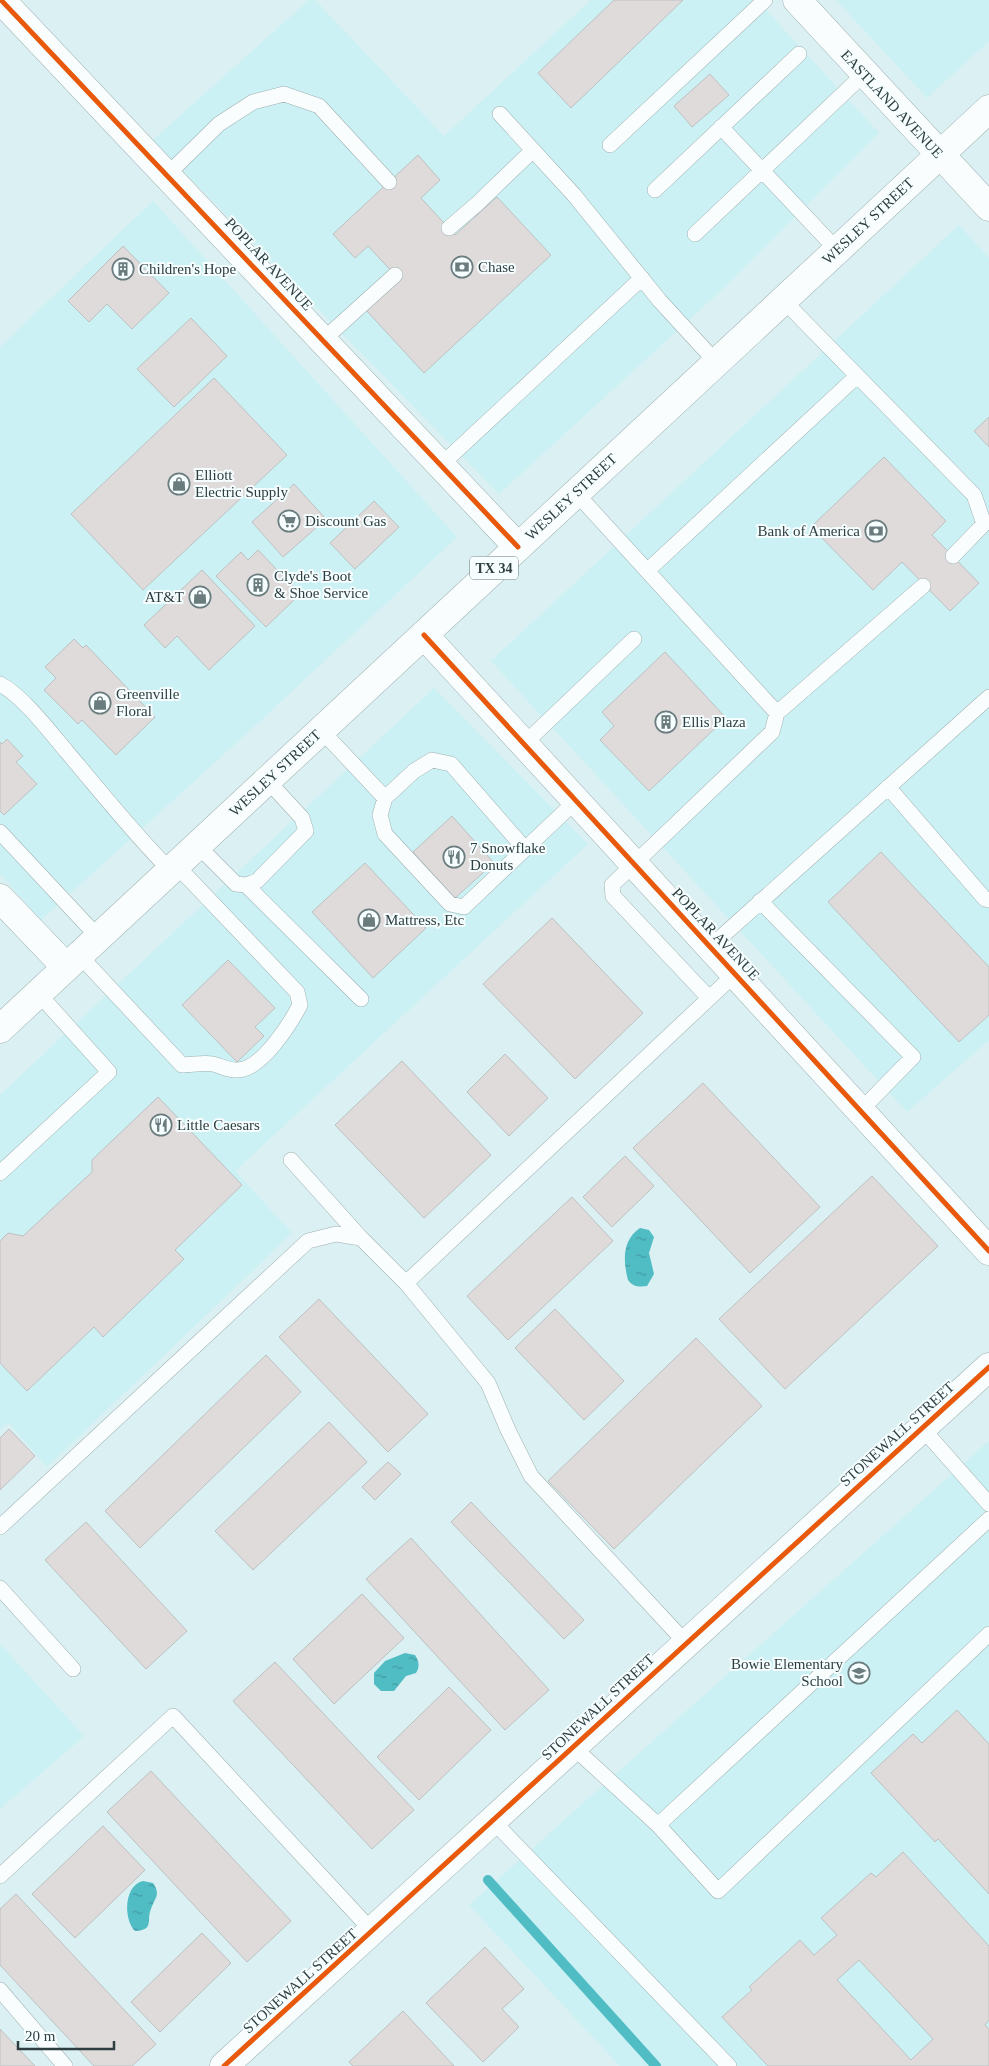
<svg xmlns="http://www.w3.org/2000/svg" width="989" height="2066" viewBox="0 0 989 2066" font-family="'Times New Roman',serif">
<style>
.built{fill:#cbf1f4}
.water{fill:url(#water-ripples)}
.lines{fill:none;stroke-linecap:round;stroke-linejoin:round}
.stream{stroke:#50bcc4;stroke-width:10}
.building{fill:#e0dbdb;stroke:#bdc0c0;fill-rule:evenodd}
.lane-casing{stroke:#9fb0b2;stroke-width:16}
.street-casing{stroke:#9fb0b2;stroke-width:29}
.secondary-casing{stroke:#9fb0b2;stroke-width:29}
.primary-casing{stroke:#9fb0b2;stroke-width:29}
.lane{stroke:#f9fdfd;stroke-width:15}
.street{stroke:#f9fdfd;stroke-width:28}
.secondary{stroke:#f9fdfd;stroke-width:28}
.primary{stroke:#f9fdfd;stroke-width:28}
.cycleway-casing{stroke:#f6feff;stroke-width:8}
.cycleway{stroke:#e8590c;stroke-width:5}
.labels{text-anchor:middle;stroke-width:4;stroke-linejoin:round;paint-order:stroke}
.shield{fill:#f6feff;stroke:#6a7879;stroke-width:1}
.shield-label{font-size:14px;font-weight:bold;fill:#2e3e40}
.street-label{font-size:15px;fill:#2e3e40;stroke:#f6feff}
.poi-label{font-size:15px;fill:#2e3e40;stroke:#f6feff;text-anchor:start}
</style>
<defs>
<pattern id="water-ripples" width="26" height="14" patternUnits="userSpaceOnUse" patternTransform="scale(1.25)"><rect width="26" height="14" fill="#50bcc4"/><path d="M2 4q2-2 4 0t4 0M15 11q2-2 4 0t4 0" fill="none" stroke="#439aa1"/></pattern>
</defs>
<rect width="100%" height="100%" fill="#daf0f2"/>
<path class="built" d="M 309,0 L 315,0 L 444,136 L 591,0 L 757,0 L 879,133 L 727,285 L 499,494 L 153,140 Z
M 836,0 L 989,0 L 989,41 L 927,98 Z
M 153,201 L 457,537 L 244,736 L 41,920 L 0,874 L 0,347 Z
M 959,225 L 989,258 L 989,1040 L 907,1112 L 491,661 Z
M 434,688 L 588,844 L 235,1171 L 292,1233 L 47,1467 L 8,1422 L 0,1430 L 0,1095 Z
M 989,1441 L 989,2066 L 620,2066 L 469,1905 Z
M 0,1644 L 84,1736 L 0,1809 Z"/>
<path class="water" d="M 640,1228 L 649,1230 L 654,1237 L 649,1253 L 654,1274 L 647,1286 C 639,1287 633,1287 628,1280 C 623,1261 622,1240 640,1228 Z
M 405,1653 L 415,1655 C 419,1661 420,1667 416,1673 L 406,1676 L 394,1691 L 381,1691 L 374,1684 L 374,1673 L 385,1661 Z
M 143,1881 L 153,1883 C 161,1895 155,1897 151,1909 C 146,1920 155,1930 135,1931 C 123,1919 124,1885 143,1881 Z"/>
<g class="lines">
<path class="stream" d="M 488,1880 L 656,2066"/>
</g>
<path class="building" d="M 614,0 L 683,0 L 571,108 L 538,73 Z
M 710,74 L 729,95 L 692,127 L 674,106 Z
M 418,155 L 440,180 L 421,198 L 455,235 L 497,197 L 551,255 L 424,373 L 365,309 L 395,275 L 368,246 L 355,258 L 333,234 Z
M 123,246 L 169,293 L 132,329 L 107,304 L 89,322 L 68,301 Z
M 191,318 L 227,356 L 174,407 L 137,369 Z
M 214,378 L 287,455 L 143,590 L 71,514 Z
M 989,417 L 989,447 L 974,431 Z
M 884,457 L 946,521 L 932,535 L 979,583 L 950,611 L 902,562 L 873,590 L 811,527 Z
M 294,484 L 326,519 L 283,557 L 252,522 Z
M 374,501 L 399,527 L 355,569 L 330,543 Z
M 258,550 L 300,594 L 266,627 L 216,576 L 241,552 L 248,560 Z
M 202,570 L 255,626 L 209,670 L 177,636 L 165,648 L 144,625 Z
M 74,639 L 83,648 L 86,645 L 155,717 L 116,755 L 82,720 L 78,724 L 44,690 L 56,678 L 45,667 Z
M 665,652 L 726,718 L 649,791 L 600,740 L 614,726 L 602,712 Z
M 7,739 L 23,756 L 16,762 L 37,784 L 4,815 L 0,811 L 0,742 L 2,744 Z
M 452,816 L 494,863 L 455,898 L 413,852 Z
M 881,852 L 989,967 L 989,1015 L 959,1042 L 828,902 Z
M 365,863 L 426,928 L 373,978 L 312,912 Z
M 552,918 L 643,1013 L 575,1079 L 483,984 Z
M 228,960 L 275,1008 L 255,1027 L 264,1036 L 237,1062 L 182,1005 Z
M 505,1054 L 548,1098 L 509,1136 L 467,1092 Z
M 402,1061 L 491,1155 L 424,1218 L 335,1125 Z
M 703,1083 L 820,1207 L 750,1273 L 633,1148 Z
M 158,1097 L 242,1185 L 175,1250 L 184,1259 L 103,1337 L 94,1327 L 27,1391 L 0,1363 L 0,1241 L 8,1233 L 23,1236 L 92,1172 L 92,1160 Z
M 625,1156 L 654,1186 L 612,1227 L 583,1197 Z
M 872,1176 L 938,1246 L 785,1389 L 719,1319 Z
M 572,1197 L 613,1241 L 508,1340 L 467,1296 Z
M 319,1299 L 428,1414 L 388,1452 L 279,1337 Z
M 555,1309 L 624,1381 L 584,1420 L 515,1348 Z
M 696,1338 L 762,1406 L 614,1549 L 548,1481 Z
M 266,1355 L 301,1392 L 140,1548 L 105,1511 Z
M 329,1422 L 367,1462 L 253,1570 L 215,1531 Z
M 9,1429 L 35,1456 L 0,1490 L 0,1438 Z
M 388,1462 L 401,1474 L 375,1500 L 362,1487 Z
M 471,1502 L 584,1620 L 564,1639 L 451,1522 Z
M 86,1522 L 187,1631 L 146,1669 L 45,1560 Z
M 411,1538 L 549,1690 L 505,1730 L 366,1579 Z
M 362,1594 L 404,1638 L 334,1704 L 293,1659 Z
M 275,1662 L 414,1810 L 372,1849 L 233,1701 Z
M 449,1687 L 491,1730 L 419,1800 L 377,1757 Z
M 957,1710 L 989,1744 L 989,1894 L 938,1839 L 935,1842 L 871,1773 L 913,1734 L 922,1743 Z
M 151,1771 L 291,1921 L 247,1962 L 107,1812 Z
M 103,1826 L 145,1870 L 75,1938 L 32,1894 Z
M 903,1852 L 989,1946 L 989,2020 L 985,2025 L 989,2029 L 989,2066 L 768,2066 L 722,2017 L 752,1990 L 749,1987 L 800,1940 L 814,1955 L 837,1935 L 821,1918 L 871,1873 L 876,1877 ZM 859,1960 L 933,2039 L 911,2060 L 837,1980 Z
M 16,1894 L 156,2044 L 132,2066 L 94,2066 L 0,1965 L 0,1909 Z
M 202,1933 L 231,1963 L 160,2032 L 131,2002 Z
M 485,1947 L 524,1989 L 502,2009 L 519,2027 L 483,2062 L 426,2003 Z
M 403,2011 L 454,2066 L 353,2066 L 349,2062 Z
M 0,2029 L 35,2066 L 0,2066 Z"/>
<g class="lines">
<g class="lane-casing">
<path id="lane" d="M 500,114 L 574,195 L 660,301 L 716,362
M 721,127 L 837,250
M 610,145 L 765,0
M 167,175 L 219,124 L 253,102 L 284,94 L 319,106 L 389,182
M 655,190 L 799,54
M 449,228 L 478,203 L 533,150
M 695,234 L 864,74
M 783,300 L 974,495 L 984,524 L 953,556
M 323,340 L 395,275
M 441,465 L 642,278
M 576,493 L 777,713 L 772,732 L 612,885 L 613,896 L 709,998
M 647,571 L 857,376
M 0,684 C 23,696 50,732 67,752 C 101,792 133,833 170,870
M 777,713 L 923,586
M 321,730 L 385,798 L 414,771 L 432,760 L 451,764 L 525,849 L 576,801
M 524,744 L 634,639
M 888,787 L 985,899 L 989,900
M 385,798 L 380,815 L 385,834 L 450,904 L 464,907 L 525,849
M 0,832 L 98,937
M 197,845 L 236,884 L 246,885 L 257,881 L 306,831 L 302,818 L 267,780
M 246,885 L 361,999
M 760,901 L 913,1057 L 860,1111
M 710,947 L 989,697
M 79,955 L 182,1065 C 191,1065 203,1062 213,1064 C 222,1066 228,1071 238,1070 C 262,1069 290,1024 300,1005 L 297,992 L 176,865
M 291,1160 L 361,1238
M 0,1173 L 109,1072 L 38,993
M 406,1283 L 488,1383 L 508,1430 L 531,1476 L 686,1643
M 922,1428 L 989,1504
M 0,1527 L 308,1241 L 336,1234 L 361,1238 L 406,1283 L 735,974
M 0,1588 L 73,1669
M 573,1747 L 658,1825 L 989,1519
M 493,1821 L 729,2066
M 658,1825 L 718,1891 L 989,1634
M 0,1876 L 173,1716 L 373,1932
M 0,1990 L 65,2066"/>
</g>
<g class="street-casing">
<path id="street" d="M 1,0 L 518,547
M 797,0 L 989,207
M 424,635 L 989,1251
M 0,898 L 66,967"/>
</g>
<g class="secondary-casing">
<path id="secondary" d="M 224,2066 L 989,1367"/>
</g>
<g class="primary-casing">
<path id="primary" d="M 0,1029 L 989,109"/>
</g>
<use href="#lane" class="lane"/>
<use href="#street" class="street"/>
<use href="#secondary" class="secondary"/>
<use href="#primary" class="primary"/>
<g class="cycleway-casing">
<path id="cycleway" d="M 1,0 L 518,547
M 424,635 L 989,1251
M 224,2066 L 989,1367"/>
</g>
<use href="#cycleway" class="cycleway"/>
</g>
<defs>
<g id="bank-ring" transform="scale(1.125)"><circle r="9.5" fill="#f6feff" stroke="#6a7c7e" stroke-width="1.5"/><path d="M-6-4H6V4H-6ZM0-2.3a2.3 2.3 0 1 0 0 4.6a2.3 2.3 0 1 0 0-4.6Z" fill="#6a7c7e"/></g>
<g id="building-ring" transform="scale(1.125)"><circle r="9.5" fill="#f6feff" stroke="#6a7c7e" stroke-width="1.5"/><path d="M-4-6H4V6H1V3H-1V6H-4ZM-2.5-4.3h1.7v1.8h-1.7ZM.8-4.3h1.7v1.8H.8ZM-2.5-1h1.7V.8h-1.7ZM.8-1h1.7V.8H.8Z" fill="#6a7c7e"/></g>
<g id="shop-ring" transform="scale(1.125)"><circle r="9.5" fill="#f6feff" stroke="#6a7c7e" stroke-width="1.5"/><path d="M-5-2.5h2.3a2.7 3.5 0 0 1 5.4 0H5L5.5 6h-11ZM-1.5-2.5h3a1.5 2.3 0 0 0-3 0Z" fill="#6a7c7e"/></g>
<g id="supermarket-ring" transform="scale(1.125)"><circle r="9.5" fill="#f6feff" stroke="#6a7c7e" stroke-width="1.5"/><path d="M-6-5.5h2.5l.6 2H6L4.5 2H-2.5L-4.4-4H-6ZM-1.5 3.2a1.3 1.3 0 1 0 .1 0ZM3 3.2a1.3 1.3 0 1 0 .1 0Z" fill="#6a7c7e"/></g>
<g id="restaurant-ring" transform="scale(1.125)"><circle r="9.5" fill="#f6feff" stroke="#6a7c7e" stroke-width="1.5"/><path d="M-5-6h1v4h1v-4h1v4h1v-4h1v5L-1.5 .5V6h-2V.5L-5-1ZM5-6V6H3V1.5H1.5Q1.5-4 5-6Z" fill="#6a7c7e"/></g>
<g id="school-ring" transform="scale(1.125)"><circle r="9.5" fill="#f6feff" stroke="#6a7c7e" stroke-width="1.5"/><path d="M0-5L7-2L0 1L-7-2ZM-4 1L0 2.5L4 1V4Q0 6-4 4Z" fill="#6a7c7e"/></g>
</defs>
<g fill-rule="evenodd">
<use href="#bank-ring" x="462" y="267"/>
<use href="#building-ring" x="123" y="269"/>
<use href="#shop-ring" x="179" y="484"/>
<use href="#supermarket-ring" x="289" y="521"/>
<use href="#bank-ring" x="876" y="531"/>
<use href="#building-ring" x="258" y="585"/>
<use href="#shop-ring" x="200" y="597"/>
<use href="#shop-ring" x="100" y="703"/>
<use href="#building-ring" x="666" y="722"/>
<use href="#restaurant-ring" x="454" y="857"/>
<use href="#shop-ring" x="369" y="920"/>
<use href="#restaurant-ring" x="161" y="1125"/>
<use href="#school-ring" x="859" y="1673"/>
</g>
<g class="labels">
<rect class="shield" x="470" y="556.5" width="48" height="23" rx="4"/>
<g class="shield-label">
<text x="494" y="573">TX 34</text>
</g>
<g class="street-label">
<text transform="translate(892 104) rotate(47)" y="5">EASTLAND AVENUE</text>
<text transform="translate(868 221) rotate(-43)" y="5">WESLEY STREET</text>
<text transform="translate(269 264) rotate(47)" y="5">POPLAR AVENUE</text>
<text transform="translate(571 497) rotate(-43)" y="5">WESLEY STREET</text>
<text transform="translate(275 773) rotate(-43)" y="5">WESLEY STREET</text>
<text transform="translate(716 934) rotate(47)" y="5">POPLAR AVENUE</text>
<text transform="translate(897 1434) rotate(-42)" y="5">STONEWALL STREET</text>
<text transform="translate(598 1707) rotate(-43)" y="5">STONEWALL STREET</text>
<text transform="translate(300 1981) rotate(-42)" y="5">STONEWALL STREET</text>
</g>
<g class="poi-label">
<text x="478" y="272">Chase</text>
<text x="139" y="274">Children's Hope</text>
<text x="195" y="480">Elliott<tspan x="195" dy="17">Electric Supply</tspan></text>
<text x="305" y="526">Discount Gas</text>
<text x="860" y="536" text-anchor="end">Bank of America</text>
<text x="274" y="581">Clyde's Boot<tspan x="274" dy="17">&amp; Shoe Service</tspan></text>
<text x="184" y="602" text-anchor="end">AT&amp;T</text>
<text x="116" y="699">Greenville<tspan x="116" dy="17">Floral</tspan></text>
<text x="682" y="727">Ellis Plaza</text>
<text x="470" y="853">7 Snowflake<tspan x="470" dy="17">Donuts</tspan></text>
<text x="385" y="925">Mattress, Etc</text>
<text x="177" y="1130">Little Caesars</text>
<text x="843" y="1669" text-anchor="end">Bowie Elementary<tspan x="843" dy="17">School</tspan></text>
</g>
</g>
<path d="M18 2041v8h96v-8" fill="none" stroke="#2e3e40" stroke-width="2.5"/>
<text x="25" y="2041" font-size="15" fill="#2e3e40" stroke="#f6feff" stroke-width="4" paint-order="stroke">20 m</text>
</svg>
